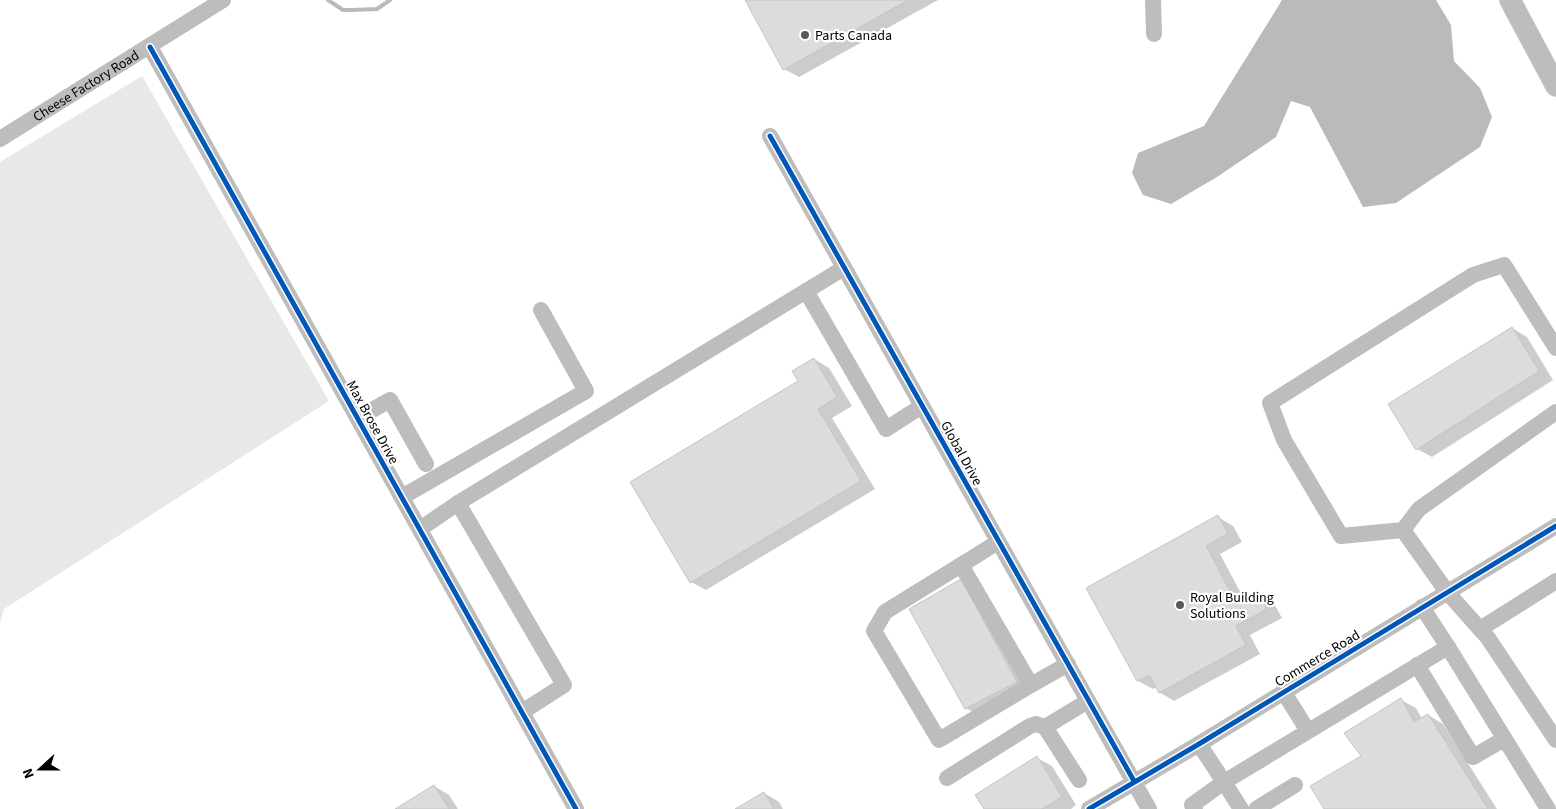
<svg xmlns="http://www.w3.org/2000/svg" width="1556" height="809" viewBox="0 0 1556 809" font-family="'Source Sans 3',sans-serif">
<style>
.green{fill:#e8e8e8}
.water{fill:#bababa}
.shadow{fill:#0003}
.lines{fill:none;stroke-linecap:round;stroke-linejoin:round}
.stream{stroke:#bababa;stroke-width:4}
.building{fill:#dcdcdc;stroke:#c4c4c4}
.major-casing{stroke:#dbdbdb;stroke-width:22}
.minor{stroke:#bdbdbd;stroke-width:16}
.major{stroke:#bdbdbd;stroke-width:21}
.cycleway-casing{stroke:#fff;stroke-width:8}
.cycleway{stroke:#0057b8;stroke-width:5}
.poi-dot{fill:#595959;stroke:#fff;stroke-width:2}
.labels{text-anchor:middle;stroke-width:4.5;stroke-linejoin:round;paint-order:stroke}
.poi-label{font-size:14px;fill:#000;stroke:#fff;text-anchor:start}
.street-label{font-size:14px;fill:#000;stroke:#fff}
</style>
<rect width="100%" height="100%" fill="#fff"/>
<path class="green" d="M 142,76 L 329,401 L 4,609 L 0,623 L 0,162 Z"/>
<path class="water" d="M 1282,0 L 1436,0 L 1451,25 L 1454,61 L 1480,88 L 1492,117 L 1480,147 L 1396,203 L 1363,207 L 1310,107 L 1291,101 L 1276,137 L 1217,177 L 1171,204 L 1143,195 L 1132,173 L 1138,153 L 1204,126 Z"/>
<path class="shadow" d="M 746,0 L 938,0 L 799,77 L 784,69 Z
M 1512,328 L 1527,337 L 1553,380 L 1432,457 L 1417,449 Z
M 814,359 L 829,368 L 852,406 L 832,418 L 875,489 L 706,590 L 691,582 L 800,381 Z
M 1218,517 L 1233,526 L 1242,542 L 1220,554 L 1244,599 L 1257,592 L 1272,600 L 1282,618 L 1250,635 L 1260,654 L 1174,701 L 1159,692 L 1157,687 L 1153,689 L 1138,681 Z
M 976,590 L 1031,691 L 981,717 L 966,708 Z
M 1401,700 L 1416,708 L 1422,719 L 1428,715 L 1443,724 L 1497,809 L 1325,809 L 1363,757 Z
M 1037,758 L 1052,766 L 1076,805 L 1071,809 L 985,809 Z
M 434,786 L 449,795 L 458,809 L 397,809 Z
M 764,793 L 779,802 L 783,809 L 737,809 Z"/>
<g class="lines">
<path class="stream" d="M 328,0 L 343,10 L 352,10 L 377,9 L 390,0"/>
</g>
<path class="building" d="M 745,0 L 908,0 L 783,70 Z
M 1512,327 L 1539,371 L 1416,450 L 1388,404 Z
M 814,358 L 837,397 L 818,409 L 861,481 L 690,583 L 630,482 L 798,381 L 792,371 Z
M 1218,515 L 1228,533 L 1206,546 L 1236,602 L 1257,590 L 1267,609 L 1236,626 L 1246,645 L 1159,693 L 1149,675 L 1137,681 L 1086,588 Z
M 961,579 L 1017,682 L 965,709 L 909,609 Z
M 1401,698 L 1414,722 L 1428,714 L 1488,809 L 1324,809 L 1310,786 L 1361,756 L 1344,733 Z
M 1037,756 L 1062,797 L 1042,809 L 984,809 L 975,795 Z
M 434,785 L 449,809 L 395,809 Z
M 764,792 L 774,809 L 735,809 Z"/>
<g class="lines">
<g class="major-casing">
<path id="major" d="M 1510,0 L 1556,86"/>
</g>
<g class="minor">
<path d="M 1153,0 L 1154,34"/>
<path d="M 150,47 L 576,809"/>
<path d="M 770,136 L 1149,809"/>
<path id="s1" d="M 0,139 L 223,0"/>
<path d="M 806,291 L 886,429 L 922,406"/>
<path d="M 1556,348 L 1504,265 L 1473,275 L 1270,403 L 1284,440 L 1341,536 L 1403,530 L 1419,509 L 1556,412"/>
<path d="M 358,418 L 390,400 L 426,464"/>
<path d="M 402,497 L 586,391 L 541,310"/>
<path d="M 420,529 L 458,503"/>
<path d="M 1403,530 L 1447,592 L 1488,638 L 1556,740"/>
<path d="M 998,542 L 961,565 L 1031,685 L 1068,664"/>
<path d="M 961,565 L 885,612 L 874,631 L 939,740 L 1031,685"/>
<path d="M 1480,629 L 1556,581"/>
<path d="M 1448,647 L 1548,809"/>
<path d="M 1417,665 L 1473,757 L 1504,739"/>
<path d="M 1283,691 L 1308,731"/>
<path d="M 522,712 L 564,685 L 458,503 L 844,268"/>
<path d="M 1199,744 L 1224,782 L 1448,647 L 1422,607"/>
<path d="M 947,778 L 1030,726 L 1036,724 L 1045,727"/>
<path d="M 1079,780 L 1045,727 L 1088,701"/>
<path d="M 1089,809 L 1199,744 L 1556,526"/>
<path d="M 1195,809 L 1192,805 L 1224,782 L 1241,809"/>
<path d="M 1256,809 L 1295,785"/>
</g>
<use href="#major" class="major"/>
<g class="cycleway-casing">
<path id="cycleway" d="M 150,47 L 576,809
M 770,136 L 1134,781
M 1089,809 L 1199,744 L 1556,526"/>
</g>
<use href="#cycleway" class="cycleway"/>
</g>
<g class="poi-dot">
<circle cx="805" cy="35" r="5"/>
<circle cx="1180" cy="605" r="5"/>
</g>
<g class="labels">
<g class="poi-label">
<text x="815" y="40">Parts Canada</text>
<text x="1190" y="602">Royal Building<tspan x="1190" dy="16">Solutions</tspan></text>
</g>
<g class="street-label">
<text dy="5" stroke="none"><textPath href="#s1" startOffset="101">Cheese Factory Road</textPath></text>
<text transform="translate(373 422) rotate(61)" y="5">Max Brose Drive</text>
<text transform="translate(962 453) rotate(61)" y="5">Global Drive</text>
<text transform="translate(1317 658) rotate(-31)" y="5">Commerce Road</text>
</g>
</g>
<g transform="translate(40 769) rotate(249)" stroke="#ffffff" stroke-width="4" paint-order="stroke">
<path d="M0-4L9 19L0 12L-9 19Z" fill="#000000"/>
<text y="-8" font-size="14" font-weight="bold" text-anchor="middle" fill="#000000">N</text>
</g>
</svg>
